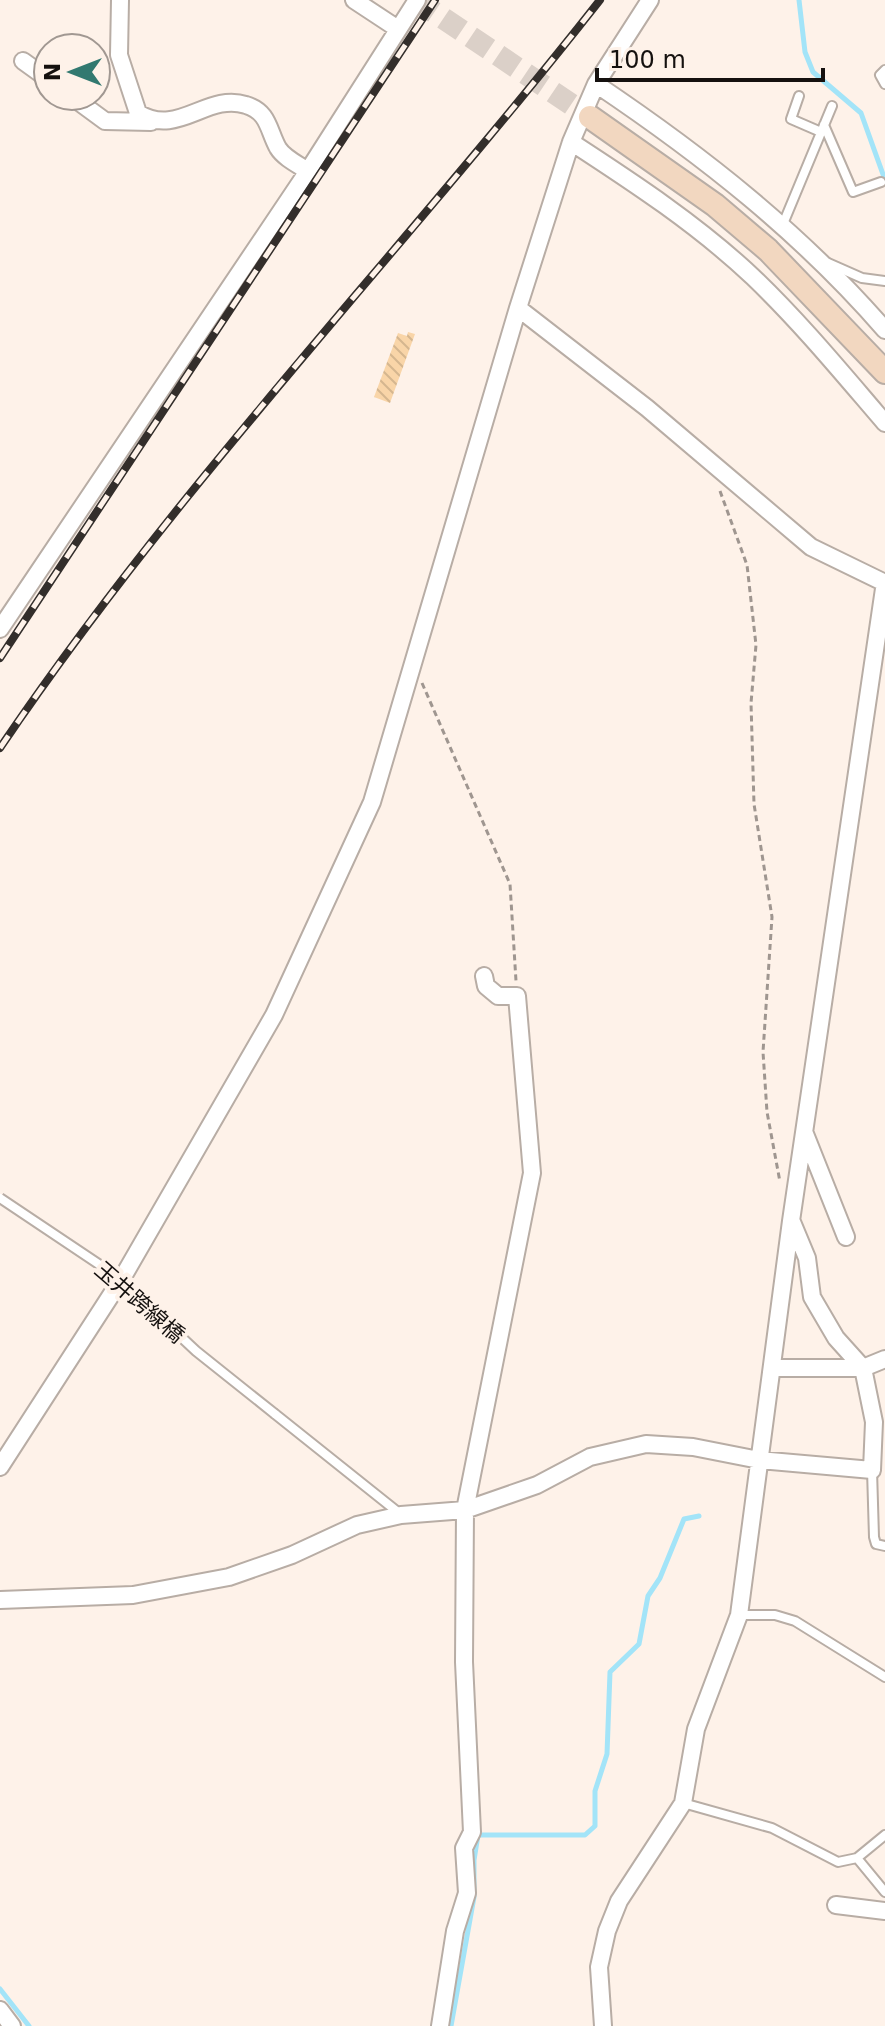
<svg xmlns="http://www.w3.org/2000/svg" width="885" height="2026" viewBox="0 0 885 2026" font-family="'DejaVu Sans','Noto Sans JP',sans-serif">
<style>
.lines{fill:none;stroke-linecap:round;stroke-linejoin:round}
.stream{stroke:#a3e4f8;stroke-width:5}
.building{fill:url(#building-back-hatch)}
.secondary-tunnel{stroke:#dbd0c8;stroke-width:22;stroke-dasharray:22 11;stroke-linecap:butt}
.lane-casing{stroke:#b8ada5;stroke-width:12}
.street-casing{stroke:#b8ada5;stroke-width:20}
.secondary-casing{stroke:#b8ada5;stroke-width:26}
.path{stroke:#9f9690;stroke-width:3;stroke-dasharray:6 4;stroke-linecap:butt}
.lane{stroke:#fff;stroke-width:8}
.street{stroke:#fff;stroke-width:16}
.secondary{stroke:#f2d7c0;stroke-width:22}
.rail-casing{stroke:#332e2b;stroke-width:8}
.rail{stroke:#fef2e9;stroke-width:5;stroke-dasharray:15;stroke-linecap:butt}
.lane-bridge-casing{stroke:#b8ada5;stroke-width:12;stroke-linecap:butt}
.lane-bridge{stroke:#fff;stroke-width:8}
.labels{text-anchor:middle;stroke-width:8;stroke-linejoin:round;paint-order:stroke}
.street-label{font-size:22px;fill:#15110f;stroke:#fef2e9}
</style>
<defs>
<pattern id="building-back-hatch" width="6" height="6" patternUnits="userSpaceOnUse" patternTransform="scale(2)"><rect width="6" height="6" fill="#f9d5a8"/><path d="M-1 5l2 2M0 0l6 6M5-1l2 2" fill="none" stroke="#d5b68f"/></pattern>
</defs>
<rect width="100%" height="100%" fill="#fef2e9"/>
<g class="lines">
<path class="stream" d="M 799,0 L 805,52 L 813,72 L 861,113 L 885,180
M 0,1989 L 29,2026
M 451,2026 L 474,1897 L 474,1860 L 478,1835 L 585,1835 L 595,1826 L 595,1791 L 607,1754 L 610,1672 L 639,1644 L 648,1596 L 660,1578 L 684,1519 L 699,1516"/>
</g>
<path class="building" d="M 408,332 L 415,334 L 390,403 L 374,397 L 398,333 L 407,336 Z"/>
<g class="lines">
<path class="secondary-tunnel" d="M 416,0 L 590,117"/>
<g class="lane-casing">
<path id="lane" d="M 885,70 L 880,75 L 885,84
M 799,96 L 791,119 L 821,132
M 824,125 L 853,192 L 881,182
M 783,224 L 832,106
M 828,263 L 862,278 L 885,281
M 275,1414 L 399,1513
M 872,1470 L 874,1537 L 876,1544 L 885,1546
M 740,1615 L 775,1615 L 795,1621 L 885,1677
M 683,1803 L 772,1828 L 838,1862 L 857,1858 L 885,1835
M 857,1858 L 885,1892"/>
</g>
<g class="street-casing">
<path id="street" d="M 120,0 L 119,55 L 138,113 C 178,138 207,92 246,105 C 269,112 268,130 278,148 C 284,158 299,165 308,171
M 354,0 L 398,29
M 23,61 L 48,79
M 596,84 C 703,156 801,233 885,330
M 71,96 L 105,121 L 151,122
M 571,142 C 634,183 698,225 753,277 C 801,323 842,373 885,423
M 518,308 L 647,408 L 811,547 L 885,583
M 0,629 L 308,171 L 417,0
M 805,1134 L 846,1237
M 774,1368 L 863,1368 L 885,1359
M 0,1467 L 124,1275 L 274,1015 L 372,802 L 518,308 L 571,142 L 596,84 L 650,0
M 0,1600 L 133,1595 L 229,1577 L 292,1555 L 357,1525 L 401,1515 L 465,1510 L 537,1485 L 590,1457 L 646,1444 L 693,1447 L 759,1460 L 872,1470 L 874,1422 L 863,1368 L 836,1338 L 812,1297 L 807,1258 L 792,1222
M 836,1905 L 885,1911
M 0,2010 L 12,2026
M 440,2026 L 455,1931 L 467,1893 L 464,1848 L 472,1832 L 464,1662 L 465,1510 L 532,1173 L 517,996 L 498,996 L 486,986 L 484,976
M 603,2026 L 599,1967 L 607,1931 L 619,1901 L 683,1803 L 696,1729 L 739,1615 L 791,1221 L 885,582"/>
</g>
<g class="secondary-casing">
<path id="secondary" d="M 590,117 L 715,205 L 768,250 L 885,372"/>
</g>
<path class="path" d="M 720,491 L 747,565 L 756,645 L 751,703 L 754,804 L 772,917 L 763,1052 L 767,1112 L 780,1182
M 422,683 L 510,884 L 516,981"/>
<use href="#lane" class="lane"/>
<use href="#street" class="street"/>
<use href="#secondary" class="secondary"/>
<g class="rail-casing">
<path id="rail" d="M 0,658 L 435,0
M 0,748 C 179,483 403,251 600,0"/>
</g>
<use href="#rail" class="rail"/>
<g class="lane-bridge-casing">
<path id="lane-bridge" d="M 0,1198 L 115,1275 L 196,1351 L 275,1414"/>
</g>
<use href="#lane-bridge" class="lane-bridge"/>
</g>
<g class="labels">
<g class="street-label">
<text transform="translate(140 1302) rotate(41)" y="8">玉井跨線橋</text>
</g>
</g>
<g transform="translate(72 72) rotate(270)"><circle r="38" fill="#fef2e9" stroke="#a19892" stroke-width="2"/>
<path d="M0-6L14 30L0 20L-14 30Z" fill="#327970"/>
<text y="-12" font-size="22" font-weight="bold" text-anchor="middle" fill="#15110f">N</text>
</g>
<path d="M597 68v12h226v-12" fill="none" stroke="#15110f" stroke-width="4"/>
<text x="609" y="68" font-size="24" fill="#15110f" stroke="#fef2e9" stroke-width="6" paint-order="stroke">100 m</text>
</svg>
